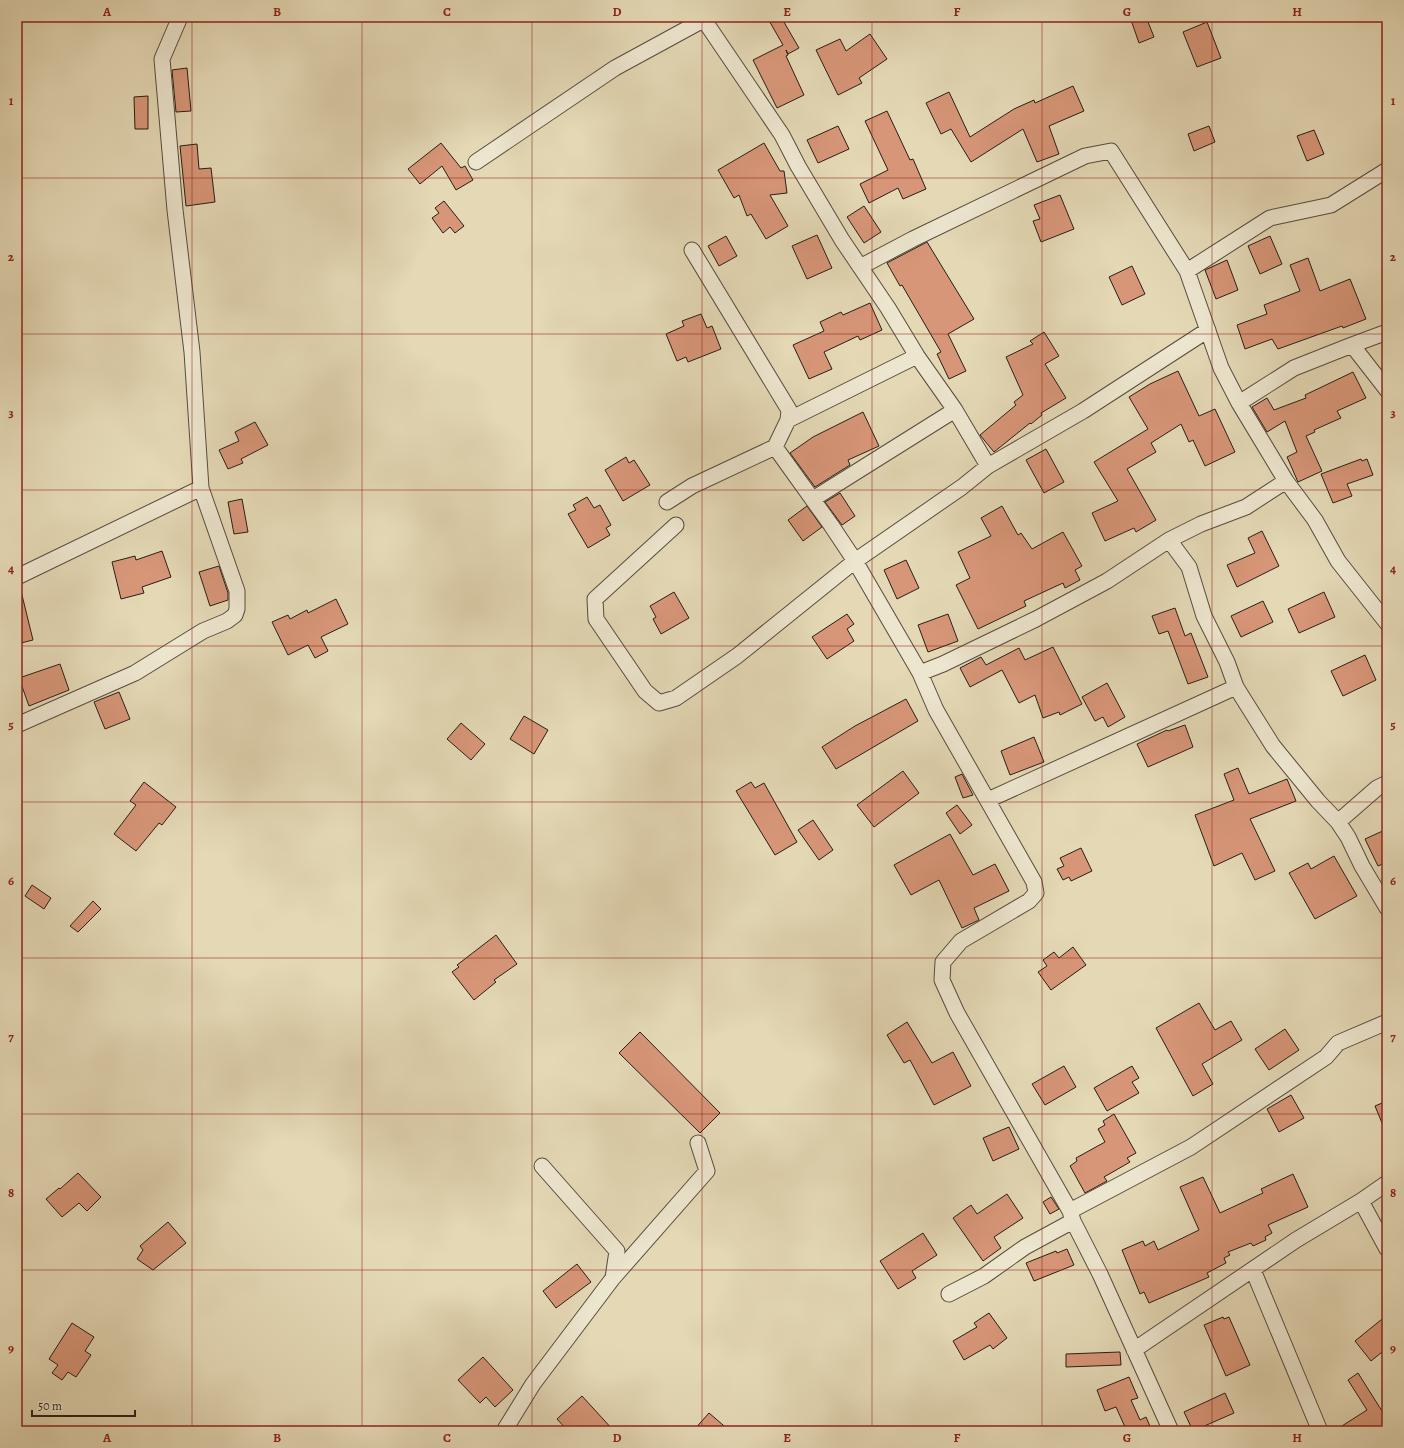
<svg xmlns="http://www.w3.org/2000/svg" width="1404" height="1448" viewBox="0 0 1404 1448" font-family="Alegreya,serif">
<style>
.building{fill:#d79678;stroke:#271e16}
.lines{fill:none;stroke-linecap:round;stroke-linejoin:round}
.street-casing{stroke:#564c3e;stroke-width:17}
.street{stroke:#ede6cf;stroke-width:15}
.grid{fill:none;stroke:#8f2418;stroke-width:1;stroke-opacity:0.55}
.neatline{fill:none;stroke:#8f2418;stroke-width:1.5}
.grid-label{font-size:13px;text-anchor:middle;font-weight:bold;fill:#8f2418}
</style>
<rect width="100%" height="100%" fill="#e4d8b5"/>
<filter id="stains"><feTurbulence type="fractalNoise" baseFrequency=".005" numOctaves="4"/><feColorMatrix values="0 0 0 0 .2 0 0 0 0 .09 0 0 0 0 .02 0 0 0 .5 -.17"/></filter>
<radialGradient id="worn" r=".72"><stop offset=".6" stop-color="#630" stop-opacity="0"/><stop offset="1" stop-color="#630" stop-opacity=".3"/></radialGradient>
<path class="building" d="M 767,17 L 781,17 L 799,48 L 788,54 L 786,50 L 788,55 L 786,56 L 804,95 L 777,108 L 753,60 L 783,45 Z
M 1130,17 L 1146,17 L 1154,37 L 1139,43 Z
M 1207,22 L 1221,58 L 1197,67 L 1183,32 Z
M 870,34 L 887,59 L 859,78 L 862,83 L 838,95 L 816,50 L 840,39 L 846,51 Z
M 187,68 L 191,111 L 176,112 L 172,70 Z
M 1073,86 L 1084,111 L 1049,126 L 1059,154 L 1037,162 L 1023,129 L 971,162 L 951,129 L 941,134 L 926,103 L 949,92 L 970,137 L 1014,109 L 1034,100 L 1035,103 Z
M 148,96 L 148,129 L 135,129 L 134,97 Z
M 887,111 L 910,160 L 913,159 L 926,189 L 903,199 L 898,188 L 869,203 L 860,184 L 888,170 L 865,121 Z
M 838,126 L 849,149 L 818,163 L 807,140 Z
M 1209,126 L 1215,142 L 1194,151 L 1188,134 Z
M 1314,130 L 1324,154 L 1307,161 L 1297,136 Z
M 441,143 L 461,168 L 465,166 L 473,180 L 456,190 L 442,166 L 420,184 L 408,169 Z
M 764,143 L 780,171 L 784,171 L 787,193 L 770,195 L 788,226 L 766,239 L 751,214 L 747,216 L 739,195 L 734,198 L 718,170 Z
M 197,144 L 199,169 L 211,168 L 215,202 L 186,206 L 180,146 Z
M 1060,195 L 1074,229 L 1041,242 L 1033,221 L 1040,219 L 1034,205 Z
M 444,201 L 464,226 L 455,233 L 450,227 L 443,233 L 432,218 L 439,213 L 435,208 Z
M 864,206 L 881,232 L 864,243 L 847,217 Z
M 817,235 L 832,268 L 807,279 L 792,246 Z
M 726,236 L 737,256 L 719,266 L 708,246 Z
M 1270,236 L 1282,264 L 1260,274 L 1248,246 Z
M 927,242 L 974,319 L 948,334 L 966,371 L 949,379 L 937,354 L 941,352 L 902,285 L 900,286 L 887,263 Z
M 1308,258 L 1320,291 L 1350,279 L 1366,319 L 1343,328 L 1342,326 L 1278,349 L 1272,339 L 1245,349 L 1237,325 L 1267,314 L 1264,305 L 1300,291 L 1290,265 Z
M 1227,260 L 1238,290 L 1216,299 L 1205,270 Z
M 1132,266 L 1145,294 L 1122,305 L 1109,277 Z
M 870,303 L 882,330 L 860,340 L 858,336 L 824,352 L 832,369 L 809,379 L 793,345 L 824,331 L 820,322 L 841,312 L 843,315 Z
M 701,314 L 707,328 L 712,326 L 721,349 L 688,362 L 686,357 L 677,361 L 666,334 L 684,326 L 682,321 Z
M 1044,332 L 1059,356 L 1045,364 L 1066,398 L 1041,413 L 1042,415 L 1031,424 L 1030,423 L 994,452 L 980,435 L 1016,405 L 1014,402 L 1023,395 L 1006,357 L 1033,344 L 1030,341 Z
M 1178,371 L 1199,416 L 1215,409 L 1235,452 L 1205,466 L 1193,440 L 1189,442 L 1181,424 L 1151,443 L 1156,452 L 1127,469 L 1156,520 L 1136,532 L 1134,528 L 1105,541 L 1092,513 L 1118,501 L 1094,462 L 1148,429 L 1129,397 L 1150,384 Z
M 1353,372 L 1366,398 L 1337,411 L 1341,418 L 1314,430 L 1315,432 L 1306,436 L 1322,471 L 1298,482 L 1287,457 L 1297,452 L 1285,421 L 1267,432 L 1252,407 L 1267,398 L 1274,410 L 1306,398 L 1305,395 Z
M 863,412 L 879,446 L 848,460 L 850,465 L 815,487 L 790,453 L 813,437 Z
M 255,422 L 268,445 L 241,459 L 243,463 L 228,469 L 219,450 L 239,441 L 235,432 Z
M 1046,449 L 1064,482 L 1044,493 L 1026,460 Z
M 626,457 L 629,463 L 634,460 L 650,485 L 623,501 L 605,470 Z
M 1361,459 L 1362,461 L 1367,459 L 1373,475 L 1347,484 L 1352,496 L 1333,503 L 1321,474 Z
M 840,493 L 855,516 L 842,525 L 825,502 Z
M 587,497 L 594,508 L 600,505 L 611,525 L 606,528 L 610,535 L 588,548 L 568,514 L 576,510 L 573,505 Z
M 242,499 L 248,532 L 234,534 L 228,502 Z
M 807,506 L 822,527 L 803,541 L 788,520 Z
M 1002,506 L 1018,535 L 1021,533 L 1032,549 L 1063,532 L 1082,566 L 1075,570 L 1080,580 L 1065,588 L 1063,583 L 1024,601 L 1026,606 L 978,629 L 956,585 L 970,578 L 958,552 L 991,536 L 981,518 Z
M 1262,531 L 1279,566 L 1237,587 L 1227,565 L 1255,553 L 1248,538 Z
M 162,551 L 171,577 L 142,587 L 144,593 L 121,599 L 112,562 L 135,556 L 136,560 Z
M 906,560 L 919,588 L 897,599 L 884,570 Z
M 219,566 L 228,593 L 228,600 L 210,606 L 199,572 Z
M 21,591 L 33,640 L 17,644 L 17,592 Z
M 674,592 L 689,618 L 661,634 L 653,619 L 656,617 L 650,606 Z
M 1324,592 L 1335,617 L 1299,633 L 1288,609 Z
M 336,599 L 348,624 L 321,637 L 328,651 L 315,658 L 308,645 L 288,655 L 272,622 L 288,615 L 290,619 L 307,610 L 308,613 Z
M 1263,601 L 1273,622 L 1241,637 L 1231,616 Z
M 1175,608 L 1185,636 L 1191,633 L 1208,677 L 1188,684 L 1168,631 L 1159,634 L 1152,616 Z
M 847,614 L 854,624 L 847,629 L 854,641 L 827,659 L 812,637 Z
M 948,614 L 958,641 L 928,652 L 918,625 Z
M 1053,647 L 1082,704 L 1060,715 L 1059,712 L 1043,718 L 1035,695 L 1019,703 L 1002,670 L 970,687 L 960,668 L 981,657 L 986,665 L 1019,648 L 1025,660 Z
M 1365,655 L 1376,680 L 1343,696 L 1331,671 Z
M 60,664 L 69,690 L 29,706 L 19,678 Z
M 1107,683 L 1125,717 L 1108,727 L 1103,717 L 1095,721 L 1082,697 Z
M 119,692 L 130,719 L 105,729 L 94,702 Z
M 906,699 L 918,721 L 836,769 L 822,747 L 855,726 Z
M 524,716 L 548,730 L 534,754 L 510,739 Z
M 461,723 L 485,744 L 471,760 L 447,739 Z
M 1185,725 L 1193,747 L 1148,767 L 1137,744 L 1167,730 L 1168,731 Z
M 1034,737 L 1044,762 L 1010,775 L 1001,751 Z
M 1238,768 L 1249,794 L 1287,779 L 1296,801 L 1250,819 L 1275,871 L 1255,880 L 1242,853 L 1214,866 L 1195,815 L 1234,800 L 1224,774 Z
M 903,771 L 919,793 L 874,827 L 857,805 Z
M 962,774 L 973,795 L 963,798 L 955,777 Z
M 144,782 L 176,807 L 162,825 L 159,823 L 136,851 L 114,834 L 136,805 L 130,801 Z
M 751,782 L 755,788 L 764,783 L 797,842 L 775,855 L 736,791 Z
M 957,805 L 972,825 L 960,834 L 946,813 Z
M 813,820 L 833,850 L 819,860 L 798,830 Z
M 1387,829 L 1387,862 L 1378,866 L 1365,839 Z
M 950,834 L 973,875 L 995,864 L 1009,891 L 974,908 L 979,920 L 962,928 L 939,880 L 911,895 L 894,865 Z
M 1081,848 L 1092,871 L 1071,881 L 1069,877 L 1063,880 L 1057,869 L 1064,866 L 1060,858 Z
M 1334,856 L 1357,896 L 1315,919 L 1289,873 L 1308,863 L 1311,869 Z
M 32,885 L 51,898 L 44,909 L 25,896 Z
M 93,901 L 101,909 L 78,932 L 70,926 Z
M 496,935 L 517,964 L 494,980 L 496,982 L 474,1000 L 452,972 L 459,967 L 457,965 Z
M 1073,947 L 1086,965 L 1051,990 L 1038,972 L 1047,966 L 1043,960 L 1054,952 L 1059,958 Z
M 1199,1003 L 1215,1030 L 1231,1021 L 1242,1040 L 1202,1064 L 1213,1084 L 1193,1096 L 1156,1028 Z
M 907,1022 L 932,1063 L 953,1052 L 971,1086 L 934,1105 L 910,1060 L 904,1063 L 887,1035 Z
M 1285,1029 L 1299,1050 L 1269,1070 L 1255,1049 Z
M 640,1032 L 720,1113 L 700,1133 L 619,1053 Z
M 1064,1066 L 1076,1087 L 1045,1105 L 1032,1084 Z
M 1132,1066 L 1139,1078 L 1132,1082 L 1139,1093 L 1107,1111 L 1094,1088 Z
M 1291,1095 L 1304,1118 L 1279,1132 L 1267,1109 Z
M 1387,1101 L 1387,1135 L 1375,1106 Z
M 1114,1114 L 1136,1153 L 1127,1158 L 1130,1162 L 1104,1177 L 1107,1181 L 1085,1193 L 1070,1166 L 1077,1161 L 1076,1158 L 1105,1142 L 1098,1129 L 1105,1125 L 1103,1121 Z
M 1009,1127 L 1019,1149 L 993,1161 L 983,1138 Z
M 78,1173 L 101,1197 L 87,1211 L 79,1203 L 62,1217 L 46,1199 L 59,1188 L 60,1189 Z
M 1293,1174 L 1308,1207 L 1268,1225 L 1272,1233 L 1265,1237 L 1266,1240 L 1253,1246 L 1251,1243 L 1228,1252 L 1230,1255 L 1224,1258 L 1226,1263 L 1207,1273 L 1209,1277 L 1149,1303 L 1144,1292 L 1140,1294 L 1122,1250 L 1143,1241 L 1145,1246 L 1154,1241 L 1158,1250 L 1199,1230 L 1180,1187 L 1203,1177 L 1220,1213 L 1263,1193 L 1261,1189 Z
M 1007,1194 L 1023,1218 L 994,1237 L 1001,1248 L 983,1261 L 953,1218 L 971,1205 L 977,1214 Z
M 1051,1197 L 1059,1209 L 1050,1214 L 1043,1202 Z
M 168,1222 L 186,1243 L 153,1270 L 137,1259 L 143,1250 L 140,1246 Z
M 923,1233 L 937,1255 L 912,1271 L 916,1278 L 898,1289 L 880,1261 Z
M 1067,1249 L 1074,1265 L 1034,1281 L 1026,1263 L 1056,1251 L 1057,1253 Z
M 577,1264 L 591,1282 L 556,1308 L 543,1291 Z
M 989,1313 L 1007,1338 L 993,1349 L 990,1345 L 964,1360 L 953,1341 L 977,1327 L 974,1323 Z
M 1387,1315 L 1387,1348 L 1371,1361 L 1355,1341 Z
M 1223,1317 L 1224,1319 L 1229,1317 L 1250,1365 L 1226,1376 L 1204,1325 Z
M 72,1323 L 94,1337 L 85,1351 L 91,1355 L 76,1377 L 68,1372 L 62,1380 L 52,1373 L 58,1365 L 49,1359 Z
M 1120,1352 L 1121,1365 L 1066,1367 L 1066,1354 Z
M 483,1357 L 513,1390 L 495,1407 L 486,1397 L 480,1403 L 458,1380 Z
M 1358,1373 L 1387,1419 L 1387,1427 L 1380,1431 L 1334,1431 L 1367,1410 L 1348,1380 Z
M 1129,1377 L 1138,1398 L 1131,1400 L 1140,1420 L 1146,1417 L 1152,1431 L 1116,1431 L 1125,1427 L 1116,1407 L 1105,1411 L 1097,1390 Z
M 1225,1393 L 1234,1413 L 1193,1431 L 1184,1412 Z
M 582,1396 L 614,1431 L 568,1431 L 557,1419 Z
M 709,1413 L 730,1431 L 693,1431 Z"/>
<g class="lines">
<g class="street-casing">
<path id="street" d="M 702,17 L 782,135 L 798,166 L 842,240 L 888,308 L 917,356 L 955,410 L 988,466
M 476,162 L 615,68 L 705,19
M 1387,170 L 1331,205 L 1270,218 L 1187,271 L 1221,368 L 1239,403 L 1286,481 L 1315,520 L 1338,561 L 1387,623
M 692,250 L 789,410 L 788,420 L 775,447
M 860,267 L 913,239 L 1085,156 L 1111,151 L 1187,271
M 1387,332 L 1352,345 L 1387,390
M 1239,403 L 1294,368 L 1352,345
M 788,420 L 917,356
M 813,499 L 955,410
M 667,502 L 692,486 L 775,447 L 831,525 L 855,561 L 920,673 L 936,710 L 1034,882 L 1036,893 L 1029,901 L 961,941 L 943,962 L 942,980 L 957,1013 L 1070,1211 L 1073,1221 L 1100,1274 L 1171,1431
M 676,525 L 595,599 L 596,619 L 645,691 L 659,703 L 676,698 L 737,656 L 855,561 L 962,487 L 988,466 L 1083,411 L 1208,330
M 1169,540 L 1201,524 L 1246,507 L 1286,481
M 17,577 L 201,488
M 920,673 L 943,664 L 1036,619 L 1107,581 L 1169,540 L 1189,567 L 1204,616 L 1227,662 L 1236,687 L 1273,746 L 1318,801 L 1338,822 L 1348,837 L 1362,866 L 1387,908
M 17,725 L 135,673 L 203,631 L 227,621 L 235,615 L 237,609 L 237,591 L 201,488 L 192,352 L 175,210 L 162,59 L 180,17
M 988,800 L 1236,687
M 1338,822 L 1377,788 L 1387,783
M 1361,1201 L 1387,1249
M 1070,1211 L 1191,1147 L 1326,1057 L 1338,1043 L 1387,1022
M 1253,1270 L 1320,1431
M 613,1278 L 707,1171 L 698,1143
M 949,1294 L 984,1276 L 1025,1247 L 1073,1221
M 1134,1350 L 1296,1240 L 1361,1201 L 1387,1183
M 504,1431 L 533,1384 L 613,1278 L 617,1251 L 542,1166"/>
</g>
<use href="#street" class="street"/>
</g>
<path class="grid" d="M 192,17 L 192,1431M 362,17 L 362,1431M 532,17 L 532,1431M 702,17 L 702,1431M 872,17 L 872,1431M 1042,17 L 1042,1431M 1212,17 L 1212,1431M 17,178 L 1387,178M 17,334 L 1387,334M 17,490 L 1387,490M 17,646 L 1387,646M 17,802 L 1387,802M 17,958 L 1387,958M 17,1114 L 1387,1114M 17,1270 L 1387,1270"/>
<rect width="1404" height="1448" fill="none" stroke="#e4d8b5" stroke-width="44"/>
<path d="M32 1410v6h103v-6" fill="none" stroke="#271e16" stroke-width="2"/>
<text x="38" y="1410" font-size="12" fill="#271e16" stroke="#ede6cf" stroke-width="3" paint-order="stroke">50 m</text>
<rect x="22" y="22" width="1360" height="1404" class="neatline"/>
<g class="grid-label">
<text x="107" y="16">A</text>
<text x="277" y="16">B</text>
<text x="447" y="16">C</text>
<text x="617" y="16">D</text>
<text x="787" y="16">E</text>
<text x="957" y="16">F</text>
<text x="1127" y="16">G</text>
<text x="1297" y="16">H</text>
<text x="11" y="105">1</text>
<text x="1393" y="105">1</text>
<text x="11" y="261">2</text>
<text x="1393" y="261">2</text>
<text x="11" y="417">3</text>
<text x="1393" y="417">3</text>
<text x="11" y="573">4</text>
<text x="1393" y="573">4</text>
<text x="11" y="729">5</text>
<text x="1393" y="729">5</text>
<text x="11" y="885">6</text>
<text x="1393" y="885">6</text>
<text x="11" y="1041">7</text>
<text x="1393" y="1041">7</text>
<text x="11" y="1197">8</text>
<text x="1393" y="1197">8</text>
<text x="11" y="1353">9</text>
<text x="1393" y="1353">9</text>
<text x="107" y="1442">A</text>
<text x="277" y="1442">B</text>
<text x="447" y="1442">C</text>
<text x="617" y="1442">D</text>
<text x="787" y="1442">E</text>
<text x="957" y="1442">F</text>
<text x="1127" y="1442">G</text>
<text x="1297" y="1442">H</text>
</g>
<rect width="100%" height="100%" filter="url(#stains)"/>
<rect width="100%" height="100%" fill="url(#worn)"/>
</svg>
